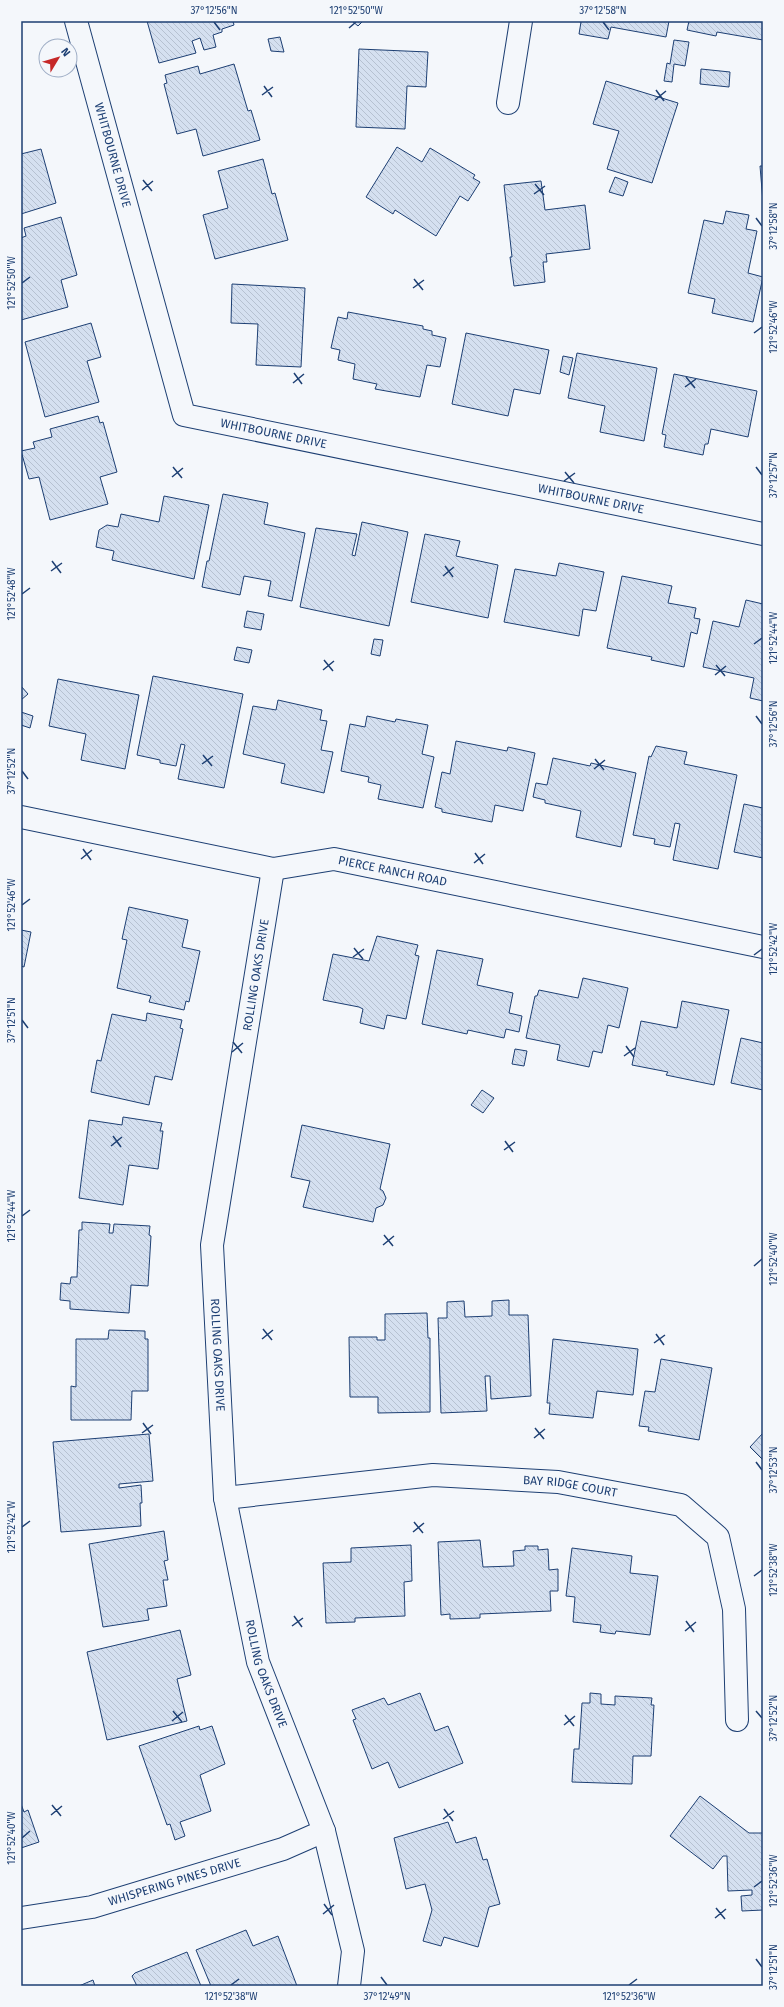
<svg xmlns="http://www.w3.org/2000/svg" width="784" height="2007" viewBox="0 0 784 2007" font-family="'Fira Sans',sans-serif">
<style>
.building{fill:url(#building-back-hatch);stroke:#1d3f73}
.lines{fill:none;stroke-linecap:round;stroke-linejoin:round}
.street-casing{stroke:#1d3f73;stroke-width:24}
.street{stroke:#f4f7fb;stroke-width:22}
.ticks{fill:none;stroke:#1d3f73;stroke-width:1.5}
.labels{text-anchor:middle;stroke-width:3;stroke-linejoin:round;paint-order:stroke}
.street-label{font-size:12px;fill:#1d3f73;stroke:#f4f7fb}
.neatline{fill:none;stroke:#1d3f73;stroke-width:1.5}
.ticks-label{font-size:10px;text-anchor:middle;fill:#1d3f73}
</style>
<defs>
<pattern id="building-back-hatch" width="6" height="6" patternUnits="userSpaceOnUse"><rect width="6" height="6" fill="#d5e0f0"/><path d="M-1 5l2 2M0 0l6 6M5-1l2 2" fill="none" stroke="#b6c1d1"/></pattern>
</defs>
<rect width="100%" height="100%" fill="#f4f7fb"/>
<path class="building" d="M 147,21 L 233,21 L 234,25 L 222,29 L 222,32 L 213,35 L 216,47 L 204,50 L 200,38 L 192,41 L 196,53 L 159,63 Z
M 352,21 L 363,21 L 358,26 Z
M 577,21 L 669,21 L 666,37 L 611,27 L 608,39 L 579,34 L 581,22 Z
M 689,21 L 763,21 L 763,40 L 717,32 L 716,36 L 687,30 Z
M 280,37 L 284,52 L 271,51 L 268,39 Z
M 674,40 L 689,42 L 685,66 L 674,64 L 672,82 L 664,81 L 667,63 L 670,64 Z
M 359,49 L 428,52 L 426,87 L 407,86 L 405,129 L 356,127 Z
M 234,64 L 248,111 L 251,110 L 260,140 L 203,156 L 196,129 L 177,134 L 164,84 L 167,83 L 165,75 L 198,66 L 200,74 Z
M 701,69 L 730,72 L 729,87 L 700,84 Z
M 606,81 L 678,103 L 652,183 L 607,169 L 619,131 L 593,124 Z
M 397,147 L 422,162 L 430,148 L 475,175 L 473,178 L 480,182 L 468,201 L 460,196 L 436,236 L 395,210 L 393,214 L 366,197 Z
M 41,149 L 56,203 L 21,214 L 21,154 Z
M 263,159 L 272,194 L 275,193 L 288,240 L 215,259 L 203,215 L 228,208 L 218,171 Z
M 760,166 L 763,166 L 763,202 Z
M 615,177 L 628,182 L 623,196 L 609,192 Z
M 541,181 L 545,210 L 585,205 L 590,249 L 546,254 L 547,262 L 543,262 L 545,282 L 514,286 L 510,257 L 512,257 L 504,185 Z
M 726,211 L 749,215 L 746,229 L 757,231 L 748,273 L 763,277 L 753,322 L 712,313 L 715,299 L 688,293 L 704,220 L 723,224 Z
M 61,217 L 77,275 L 61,280 L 68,307 L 21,320 L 21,238 L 26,236 L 24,228 Z
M 232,284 L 305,288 L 301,367 L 256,365 L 258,324 L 231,323 Z
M 348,312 L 423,326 L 423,329 L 432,331 L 432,335 L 446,338 L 440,367 L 427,365 L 420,397 L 375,389 L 377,384 L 353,379 L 355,364 L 338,360 L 340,350 L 331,348 L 338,317 L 347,319 Z
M 91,323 L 101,357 L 87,361 L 99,402 L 45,417 L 25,342 Z
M 466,333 L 549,350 L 540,394 L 514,389 L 508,416 L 452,404 Z
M 577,353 L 657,368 L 644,441 L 600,432 L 605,406 L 568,398 Z
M 563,356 L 573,358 L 569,375 L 560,372 Z
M 674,374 L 757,391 L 748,437 L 711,429 L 708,444 L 705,444 L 703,455 L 664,447 L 666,435 L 662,434 Z
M 98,416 L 100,423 L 103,422 L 117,472 L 100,477 L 108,504 L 50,520 L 39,477 L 29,479 L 21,451 L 35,448 L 33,442 L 52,437 L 50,429 Z
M 223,494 L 268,503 L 264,524 L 305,533 L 292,601 L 268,596 L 271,581 L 244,576 L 240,595 L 202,587 L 207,561 L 209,561 Z
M 164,496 L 209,505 L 194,579 L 112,560 L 114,551 L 96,547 L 99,530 L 107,525 L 118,527 L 121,514 L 159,522 Z
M 362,522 L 408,532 L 389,626 L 300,607 L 316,528 L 357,534 L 352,555 L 355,556 Z
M 425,534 L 460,541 L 456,556 L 498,565 L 488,618 L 411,602 Z
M 559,563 L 604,572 L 596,611 L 583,609 L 579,636 L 504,622 L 515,569 L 556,576 Z
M 622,576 L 672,586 L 668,603 L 696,608 L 694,618 L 700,619 L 697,634 L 691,632 L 684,667 L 651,660 L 652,657 L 607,648 Z
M 746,600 L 763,604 L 763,701 L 750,698 L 754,678 L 703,667 L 713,621 L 739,627 Z
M 247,611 L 264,614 L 261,630 L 244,627 Z
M 374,639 L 383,640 L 380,656 L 371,654 Z
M 237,647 L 252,650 L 249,663 L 234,660 Z
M 153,676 L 243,694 L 224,788 L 178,779 L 185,745 L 181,744 L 176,766 L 160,763 L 160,760 L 137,755 Z
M 58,679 L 139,695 L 125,769 L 81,760 L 86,734 L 49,726 Z
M 21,686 L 28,694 L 21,700 Z
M 278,700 L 322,710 L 320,720 L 327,721 L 321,750 L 333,752 L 324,793 L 281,783 L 285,764 L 243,754 L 253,706 L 276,710 Z
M 21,712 L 33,716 L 30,728 L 21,725 Z
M 367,716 L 395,722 L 396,719 L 428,725 L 422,754 L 434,757 L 423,808 L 378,799 L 381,785 L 368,782 L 369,777 L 341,771 L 350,724 L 365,727 Z
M 456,741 L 507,751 L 508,747 L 535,753 L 523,811 L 495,805 L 492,822 L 442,812 L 442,809 L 435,807 L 442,772 L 450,774 Z
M 656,746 L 687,752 L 684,764 L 737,775 L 718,869 L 673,860 L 680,824 L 675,823 L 670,847 L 654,844 L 655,839 L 633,835 L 649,756 L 651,757 Z
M 553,758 L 590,766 L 591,763 L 636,773 L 621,847 L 576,837 L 581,811 L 545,803 L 545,800 L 533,797 L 536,783 L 547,785 Z
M 744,804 L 763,808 L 763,858 L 734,852 Z
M 129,907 L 188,920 L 182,947 L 200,951 L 189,1002 L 186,1001 L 184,1010 L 149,1002 L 151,996 L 117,988 L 127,940 L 122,939 Z
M 21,930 L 31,932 L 24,967 L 21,966 Z
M 377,936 L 418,945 L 415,955 L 419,956 L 406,1019 L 387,1015 L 384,1029 L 360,1023 L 363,1009 L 359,1007 L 323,1000 L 333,954 L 369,961 Z
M 437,950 L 483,959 L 477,985 L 513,993 L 509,1013 L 522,1016 L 519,1032 L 506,1029 L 504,1038 L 468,1030 L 467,1034 L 422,1024 Z
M 583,978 L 628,988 L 619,1028 L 608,1025 L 602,1053 L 593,1051 L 589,1067 L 557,1060 L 560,1045 L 526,1038 L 535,996 L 537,996 L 539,990 L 578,998 Z
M 682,1001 L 729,1010 L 714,1085 L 666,1075 L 668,1072 L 632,1065 L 641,1021 L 677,1028 Z
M 147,1013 L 182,1020 L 180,1028 L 183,1029 L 172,1080 L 155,1076 L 149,1105 L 91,1092 L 97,1060 L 101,1061 L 112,1014 L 146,1021 Z
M 741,1038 L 763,1043 L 763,1090 L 731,1083 Z
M 515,1049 L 527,1051 L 524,1066 L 512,1064 Z
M 482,1090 L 494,1098 L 483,1113 L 471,1105 Z
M 123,1117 L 162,1123 L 160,1131 L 163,1131 L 158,1169 L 129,1165 L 123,1205 L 79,1198 L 89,1120 L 122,1125 Z
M 302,1125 L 390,1144 L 380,1189 L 383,1191 L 386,1198 L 383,1205 L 376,1208 L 373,1222 L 303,1207 L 310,1181 L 291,1177 Z
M 82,1222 L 110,1224 L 109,1233 L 113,1233 L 114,1224 L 150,1226 L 149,1235 L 151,1236 L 148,1286 L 131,1285 L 129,1313 L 70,1309 L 70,1301 L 60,1300 L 61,1283 L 70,1284 L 71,1277 L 77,1277 L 79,1230 L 82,1230 Z
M 509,1300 L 509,1315 L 528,1315 L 531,1396 L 491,1399 L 490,1376 L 485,1376 L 487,1411 L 441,1413 L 438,1318 L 447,1318 L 447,1302 L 464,1301 L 465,1317 L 492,1316 L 492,1301 Z
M 427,1313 L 428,1338 L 430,1338 L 430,1412 L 378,1413 L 378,1397 L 350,1397 L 349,1337 L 377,1337 L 377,1340 L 385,1340 L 385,1314 Z
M 109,1330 L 145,1331 L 145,1339 L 148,1339 L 148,1391 L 132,1391 L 131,1420 L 71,1420 L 71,1386 L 76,1387 L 76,1339 L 108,1339 Z
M 553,1339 L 638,1349 L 633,1395 L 597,1391 L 593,1418 L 549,1414 L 550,1403 L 547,1403 Z
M 661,1359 L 712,1368 L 699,1440 L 648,1431 L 649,1427 L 639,1426 L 645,1391 L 655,1392 Z
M 763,1433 L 763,1460 L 750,1447 Z
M 149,1434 L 153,1481 L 119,1484 L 119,1488 L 141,1485 L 142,1503 L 140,1503 L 141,1526 L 61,1532 L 53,1442 Z
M 164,1531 L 168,1560 L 164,1561 L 168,1580 L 163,1580 L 167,1606 L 147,1609 L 149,1620 L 103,1627 L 89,1544 Z
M 480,1540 L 483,1567 L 514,1566 L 513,1551 L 525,1550 L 525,1546 L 538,1546 L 538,1550 L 548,1549 L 549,1570 L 558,1569 L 558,1591 L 550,1591 L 551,1611 L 480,1614 L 480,1618 L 450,1619 L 450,1614 L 441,1615 L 438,1542 Z
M 411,1545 L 412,1581 L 404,1582 L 405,1616 L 355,1618 L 355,1622 L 326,1623 L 323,1563 L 351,1562 L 351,1548 Z
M 572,1548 L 632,1556 L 630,1573 L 658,1576 L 650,1635 L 616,1631 L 615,1634 L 600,1632 L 601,1625 L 573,1622 L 575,1597 L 566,1596 Z
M 180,1630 L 191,1675 L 177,1679 L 187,1721 L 107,1740 L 87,1652 Z
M 420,1693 L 435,1731 L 448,1726 L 463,1763 L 399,1788 L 388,1762 L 372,1769 L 353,1720 L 356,1719 L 352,1710 L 384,1698 L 388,1705 Z
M 590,1693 L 601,1694 L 601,1704 L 615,1705 L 615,1696 L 652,1698 L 651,1705 L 654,1705 L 651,1756 L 633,1756 L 632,1784 L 572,1782 L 574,1749 L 579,1749 L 582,1703 L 590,1703 Z
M 199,1726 L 200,1730 L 212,1726 L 225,1764 L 200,1775 L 211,1811 L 180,1822 L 185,1836 L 175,1840 L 170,1824 L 167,1825 L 139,1746 Z
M 700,1796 L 749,1833 L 763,1833 L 763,1910 L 742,1911 L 741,1896 L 752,1895 L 752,1890 L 728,1891 L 727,1856 L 723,1856 L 713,1869 L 670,1836 Z
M 21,1804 L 24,1812 L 28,1810 L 39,1842 L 21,1848 Z
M 448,1822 L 456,1843 L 476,1837 L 483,1860 L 487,1859 L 500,1904 L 489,1907 L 478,1947 L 444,1937 L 441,1946 L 423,1941 L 432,1910 L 425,1884 L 406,1889 L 394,1838 Z
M 246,1930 L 253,1946 L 278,1936 L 297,1986 L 211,1986 L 196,1950 Z
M 187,1952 L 201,1986 L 137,1986 L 132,1976 L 135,1973 Z
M 93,1980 L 95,1986 L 79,1986 Z"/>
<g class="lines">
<g class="street-casing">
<g id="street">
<path id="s1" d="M 76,21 L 184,415 L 763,534"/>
<path d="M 508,103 L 521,21"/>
<path id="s2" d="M 21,817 L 273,869 L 334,859 L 763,947"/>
<path id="s3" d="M 273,869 L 212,1245 L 225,1498 L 258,1662 L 324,1831 L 353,1951 L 349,1986"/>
<path id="s4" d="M 225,1498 L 433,1475 L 558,1482 L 681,1505 L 718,1537 L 734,1609 L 737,1720"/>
<path id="s5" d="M 21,1918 L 92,1907 L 283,1849 L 324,1831"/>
</g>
</g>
<use href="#street" class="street"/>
</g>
<path class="ticks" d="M 214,22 L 220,30M 603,22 L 609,30M 349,28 L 356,22M 264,86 L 272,97M 656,90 L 664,101M 262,95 L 273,87M 655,100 L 666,91M 143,180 L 152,191M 535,184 L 544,195M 142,190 L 153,181M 534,194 L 545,186M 756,218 L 762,226M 414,279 L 423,290M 22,283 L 30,277M 413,288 L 424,280M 754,333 L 762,327M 294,373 L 302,384M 686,377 L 695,388M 293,383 L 304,374M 685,387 L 696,379M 173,467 L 182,478M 756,467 L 762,475M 565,472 L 574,483M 172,477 L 183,468M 564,481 L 575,473M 52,561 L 61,573M 445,566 L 453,577M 51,571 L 62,563M 443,576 L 454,567M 22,594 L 30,588M 754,644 L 762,638M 324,660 L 333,671M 716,665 L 725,676M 323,670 L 334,661M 715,675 L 726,666M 756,716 L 762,724M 203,755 L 212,766M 595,759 L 604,770M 202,764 L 213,756M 594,769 L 605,760M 22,771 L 28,779M 83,849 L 91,860M 475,853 L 483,864M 81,859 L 92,850M 474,863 L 485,854M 22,905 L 30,899M 354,948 L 363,959M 754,955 L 762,949M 353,957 L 364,949M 22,1020 L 28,1028M 233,1042 L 242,1053M 626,1046 L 634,1057M 232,1052 L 243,1043M 624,1056 L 635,1048M 113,1136 L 121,1147M 505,1141 L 513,1152M 111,1146 L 122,1137M 504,1150 L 515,1142M 22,1216 L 30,1210M 384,1235 L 393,1246M 383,1245 L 394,1236M 754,1266 L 762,1259M 263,1329 L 272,1340M 656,1334 L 664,1345M 262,1339 L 273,1330M 654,1343 L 665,1335M 143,1423 L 151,1434M 535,1428 L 544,1439M 142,1433 L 153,1425M 534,1438 L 545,1429M 756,1462 L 762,1470M 414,1522 L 423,1533M 22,1527 L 30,1521M 413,1532 L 424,1523M 754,1576 L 762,1570M 294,1616 L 302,1627M 686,1621 L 694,1632M 292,1626 L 303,1618M 685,1631 L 696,1622M 173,1711 L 182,1722M 756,1711 L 762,1718M 565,1715 L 574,1726M 172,1721 L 183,1712M 564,1725 L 575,1716M 52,1805 L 61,1816M 444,1809 L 453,1821M 51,1815 L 62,1806M 443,1819 L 454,1811M 22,1838 L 30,1831M 754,1887 L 762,1881M 324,1904 L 332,1915M 716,1908 L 725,1919M 323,1914 L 334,1905M 715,1918 L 726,1909M 756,1959 L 762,1967M 381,1977 L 387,1985M 231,1985 L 239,1979M 629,1985 L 637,1979"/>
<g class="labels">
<g class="street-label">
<text dy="4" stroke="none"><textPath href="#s1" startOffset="139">WHITBOURNE DRIVE</textPath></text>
<text dy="4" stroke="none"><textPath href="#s1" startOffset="500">WHITBOURNE DRIVE</textPath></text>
<text dy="4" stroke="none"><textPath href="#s1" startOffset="824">WHITBOURNE DRIVE</textPath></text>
<text dy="4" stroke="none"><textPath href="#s2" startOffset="379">PIERCE RANCH ROAD</textPath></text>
<text transform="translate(256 975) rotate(-81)" y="4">ROLLING OAKS DRIVE</text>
<text dy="4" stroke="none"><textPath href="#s3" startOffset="491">ROLLING OAKS DRIVE</textPath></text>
<text dy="4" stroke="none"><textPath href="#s4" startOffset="347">BAY RIDGE COURT</textPath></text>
<text dy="4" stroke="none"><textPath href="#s3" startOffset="815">ROLLING OAKS DRIVE</textPath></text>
<text dy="4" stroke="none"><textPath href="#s5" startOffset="158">WHISPERING PINES DRIVE</textPath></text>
</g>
</g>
<rect width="784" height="2007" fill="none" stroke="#f4f7fb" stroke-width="44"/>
<g transform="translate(58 58) rotate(52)"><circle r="19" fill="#f4f7fb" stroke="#9eadc5"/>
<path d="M0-3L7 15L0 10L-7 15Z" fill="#c62828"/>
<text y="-6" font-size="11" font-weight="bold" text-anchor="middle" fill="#1d3f73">N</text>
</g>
<rect x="22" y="22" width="740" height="1963" class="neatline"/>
<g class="ticks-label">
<text x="214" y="14">37°12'56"N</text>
<text x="356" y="14">121°52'50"W</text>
<text x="603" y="14">37°12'58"N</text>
<text transform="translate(773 226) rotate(-90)" y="4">37°12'58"N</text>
<text transform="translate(11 283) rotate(-90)" y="4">121°52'50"W</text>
<text transform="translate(773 327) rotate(-90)" y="4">121°52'46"W</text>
<text transform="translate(773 475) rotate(-90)" y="4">37°12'57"N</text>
<text transform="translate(11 594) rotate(-90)" y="4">121°52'48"W</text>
<text transform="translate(773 638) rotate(-90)" y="4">121°52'44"W</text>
<text transform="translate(773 724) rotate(-90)" y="4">37°12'56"N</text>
<text transform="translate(11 771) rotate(-90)" y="4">37°12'52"N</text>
<text transform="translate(11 905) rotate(-90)" y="4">121°52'46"W</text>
<text transform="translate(773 949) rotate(-90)" y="4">121°52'42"W</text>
<text transform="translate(11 1020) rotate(-90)" y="4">37°12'51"N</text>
<text transform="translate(11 1216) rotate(-90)" y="4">121°52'44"W</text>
<text transform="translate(773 1259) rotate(-90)" y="4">121°52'40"W</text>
<text transform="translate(773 1470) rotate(-90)" y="4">37°12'53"N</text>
<text transform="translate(11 1527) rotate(-90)" y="4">121°52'42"W</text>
<text transform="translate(773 1570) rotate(-90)" y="4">121°52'38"W</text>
<text transform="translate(773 1718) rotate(-90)" y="4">37°12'52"N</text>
<text transform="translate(11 1838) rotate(-90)" y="4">121°52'40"W</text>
<text transform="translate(773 1881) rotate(-90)" y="4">121°52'36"W</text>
<text transform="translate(773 1967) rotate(-90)" y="4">37°12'51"N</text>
<text x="231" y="2000">121°52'38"W</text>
<text x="387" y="2000">37°12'49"N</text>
<text x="629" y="2000">121°52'36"W</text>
</g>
</svg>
